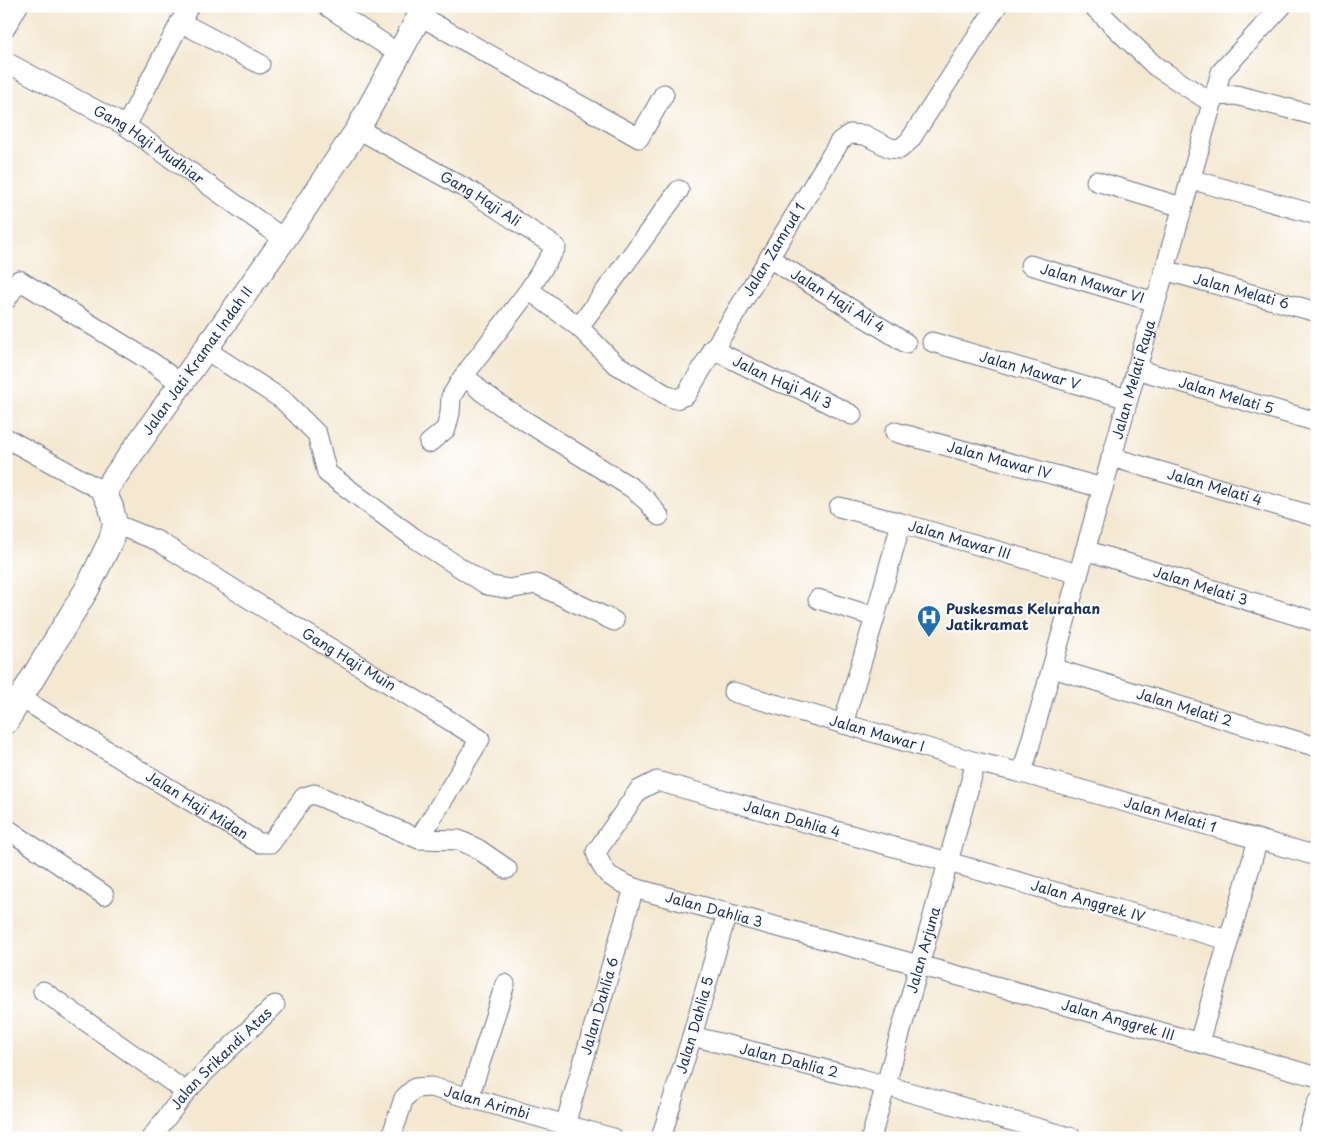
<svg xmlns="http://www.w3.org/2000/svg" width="1323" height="1144" viewBox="0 0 1323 1144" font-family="'Playpen Sans',sans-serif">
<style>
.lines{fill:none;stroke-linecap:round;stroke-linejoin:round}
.minor-casing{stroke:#677086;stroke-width:21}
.tertiary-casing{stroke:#677086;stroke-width:26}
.minor{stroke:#fff;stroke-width:19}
.tertiary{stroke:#fff;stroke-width:24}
.labels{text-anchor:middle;stroke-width:4.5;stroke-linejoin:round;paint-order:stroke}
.street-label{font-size:14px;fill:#1b2f5e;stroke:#fff}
.poi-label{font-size:14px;font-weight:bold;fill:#1b2f5e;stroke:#fff;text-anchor:start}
</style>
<rect width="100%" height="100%" fill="#fff"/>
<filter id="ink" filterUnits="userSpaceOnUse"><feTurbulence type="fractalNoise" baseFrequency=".02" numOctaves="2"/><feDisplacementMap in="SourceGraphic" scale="10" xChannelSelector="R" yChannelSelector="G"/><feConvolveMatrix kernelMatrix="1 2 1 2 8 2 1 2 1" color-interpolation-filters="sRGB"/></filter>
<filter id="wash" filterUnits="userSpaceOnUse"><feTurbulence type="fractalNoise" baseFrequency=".0096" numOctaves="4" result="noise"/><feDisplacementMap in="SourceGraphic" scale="20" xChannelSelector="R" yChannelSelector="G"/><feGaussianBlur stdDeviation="1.12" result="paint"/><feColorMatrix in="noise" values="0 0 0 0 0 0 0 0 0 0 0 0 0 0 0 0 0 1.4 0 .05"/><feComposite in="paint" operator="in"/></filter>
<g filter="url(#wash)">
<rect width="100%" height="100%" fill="#f4e8d1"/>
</g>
<g filter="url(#ink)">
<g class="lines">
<g class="minor-casing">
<g id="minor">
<path d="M 327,6 L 399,54"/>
<path d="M 1093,6 L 1155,66 L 1212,103"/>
<path d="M 420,16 L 639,138 L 664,94"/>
<path d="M 180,22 L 260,64"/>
<path d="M 6,27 L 18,6"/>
<path id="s1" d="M 6,62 L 126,126 L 284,239"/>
<path d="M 1214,96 L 1236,95 L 1317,116"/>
<path d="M 126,126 L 189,6"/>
<path id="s2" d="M 358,129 L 472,192 L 556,247 L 529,290 L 463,377 L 474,384 L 481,391 L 503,407 L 632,488 L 648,502 L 659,516"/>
<path d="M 1190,179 L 1317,215"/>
<path d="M 1096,181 L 1182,207"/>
<path id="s3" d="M 769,258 L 906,343"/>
<path id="s4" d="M 1030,265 L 1155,302"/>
<path id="s5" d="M 1164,270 L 1317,312"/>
<path id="s6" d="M 529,290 L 579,327 L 614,363 L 668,396 L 676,399 L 686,395 L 840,141 L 850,134 L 865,135 L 890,148 L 900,149 L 910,140 L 997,6"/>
<path d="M 6,300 L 19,280 L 153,363 L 181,384"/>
<path d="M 579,327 L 679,190"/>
<path id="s7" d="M 932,342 L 1128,399"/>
<path id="s8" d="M 712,349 L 776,381 L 798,388 L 852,415"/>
<path d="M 206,350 L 283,400 L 317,434 L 327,473 L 413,537 L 487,585 L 509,589 L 536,584 L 614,621"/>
<path id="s9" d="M 1136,369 L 1317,422"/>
<path id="s10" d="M 895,432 L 1103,488"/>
<path d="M 6,438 L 104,492"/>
<path d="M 429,443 L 446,429 L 450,413 L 451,397 L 463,377"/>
<path id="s11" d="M 1111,457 L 1317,517"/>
<path id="s12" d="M 839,507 L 901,523 L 1078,574"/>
<path id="s13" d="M 115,524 L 158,541 L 243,595 L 480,739 L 419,839"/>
<path id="s14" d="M 1085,550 L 1317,622"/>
<path d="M 818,599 L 875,617"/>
<path id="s15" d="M 1052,668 L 1317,747"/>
<path id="s16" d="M 733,692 L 976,762 L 1022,773 L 1317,856"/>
<path id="s17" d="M 21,698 L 259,843 L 271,843 L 304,797 L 314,794 L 419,839 L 459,840 L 478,849 L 507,869"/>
<path d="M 843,724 L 875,617 L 901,523"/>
<path id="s18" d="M 1022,773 L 1221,72 L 1282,6"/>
<path d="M 6,828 L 104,895"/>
<path id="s19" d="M 1228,940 L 657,781 L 639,790 L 596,852 C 604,877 612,878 634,888 C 862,950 1090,1010 1317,1077"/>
<path d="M 43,991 L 186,1092"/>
<path id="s20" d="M 692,1036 L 862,1079 L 1073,1138"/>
<path d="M 1199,1042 L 1258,840"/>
<path d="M 469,1098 L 505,984"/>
<path id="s21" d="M 565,1125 L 634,888"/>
<path id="s22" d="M 151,1138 L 186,1092 L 205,1072 L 275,1005"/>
<path id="s23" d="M 391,1138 L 404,1098 L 415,1088 L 431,1087 L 613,1138"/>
<path id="s24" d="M 661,1138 L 692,1036 L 727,913"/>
<path id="s25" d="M 871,1138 L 976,762"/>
<path d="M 1306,1138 L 1317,1103"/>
</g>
</g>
<g class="tertiary-casing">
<g id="tertiary">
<path id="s26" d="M 6,722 L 87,589 L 111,540 L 115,524 L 111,507 L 104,492 L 284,239 L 358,129 L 425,6"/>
</g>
</g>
<use href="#minor" class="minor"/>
<use href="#tertiary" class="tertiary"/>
</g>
</g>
<defs>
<g id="hospital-pin" transform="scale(1.25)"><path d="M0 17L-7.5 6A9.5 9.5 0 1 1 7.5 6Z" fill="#1f6fb2" stroke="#fff"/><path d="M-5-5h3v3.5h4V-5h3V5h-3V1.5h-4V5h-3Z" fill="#fff"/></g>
</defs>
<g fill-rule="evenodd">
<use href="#hospital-pin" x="929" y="617"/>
</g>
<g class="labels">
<g class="street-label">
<text dy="5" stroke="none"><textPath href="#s1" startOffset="165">Gang Haji Mudhiar</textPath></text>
<text dy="5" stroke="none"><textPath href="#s2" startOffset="141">Gang Haji Ali</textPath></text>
<text dy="5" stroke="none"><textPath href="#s6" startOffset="365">Jalan Zamrud 1</textPath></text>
<text dy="5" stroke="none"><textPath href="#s4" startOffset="65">Jalan Mawar VI</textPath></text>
<text dy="5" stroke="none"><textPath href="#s5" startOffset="80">Jalan Melati 6</textPath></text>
<text dy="5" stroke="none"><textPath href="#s3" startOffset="81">Jalan Haji Ali 4</textPath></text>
<text dy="5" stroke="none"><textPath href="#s26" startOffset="422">Jalan Jati Kramat Indah II</textPath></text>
<text dy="5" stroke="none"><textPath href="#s7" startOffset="102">Jalan Mawar V</textPath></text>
<text dy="5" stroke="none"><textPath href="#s18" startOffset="409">Jalan Melati Raya</textPath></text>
<text dy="5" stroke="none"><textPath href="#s8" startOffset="78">Jalan Haji Ali 3</textPath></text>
<text dy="5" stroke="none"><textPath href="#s9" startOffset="94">Jalan Melati 5</textPath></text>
<text dy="5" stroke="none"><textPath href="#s10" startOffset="108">Jalan Mawar IV</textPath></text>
<text dy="5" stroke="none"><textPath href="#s11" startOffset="108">Jalan Melati 4</textPath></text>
<text dy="5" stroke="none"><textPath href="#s12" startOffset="125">Jalan Mawar III</textPath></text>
<text dy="5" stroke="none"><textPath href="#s14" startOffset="121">Jalan Melati 3</textPath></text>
<text dy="5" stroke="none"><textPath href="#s13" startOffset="271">Gang Haji Muin</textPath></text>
<text dy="5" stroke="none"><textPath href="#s15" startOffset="138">Jalan Melati 2</textPath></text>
<text dy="5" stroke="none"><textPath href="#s16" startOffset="150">Jalan Mawar I</textPath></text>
<text dy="5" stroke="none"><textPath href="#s17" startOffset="206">Jalan Haji Midan</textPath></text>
<text dy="5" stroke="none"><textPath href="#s16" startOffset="454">Jalan Melati 1</textPath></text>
<text transform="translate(792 819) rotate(16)" y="5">Jalan Dahlia 4</text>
<text transform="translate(1088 901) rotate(16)" y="5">Jalan Anggrek IV</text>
<text dy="5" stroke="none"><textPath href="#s19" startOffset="826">Jalan Dahlia 3</textPath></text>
<text dy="5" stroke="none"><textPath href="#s25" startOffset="195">Jalan Arjuna</textPath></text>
<text dy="5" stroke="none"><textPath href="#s21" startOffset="124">Jalan Dahlia 6</textPath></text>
<text dy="5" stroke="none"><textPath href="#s19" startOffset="1245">Jalan Anggrek III</textPath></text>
<text dy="5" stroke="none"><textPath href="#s24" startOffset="118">Jalan Dahlia 5</textPath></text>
<text dy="5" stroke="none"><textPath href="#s22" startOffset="106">Jalan Srikandi Atas</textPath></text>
<text dy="5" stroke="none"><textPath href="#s20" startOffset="100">Jalan Dahlia 2</textPath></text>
<text dy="5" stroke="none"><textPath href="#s23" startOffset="131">Jalan Arimbi</textPath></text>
</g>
<g class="poi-label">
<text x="946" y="614">Puskesmas Kelurahan<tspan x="946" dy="16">Jatikramat</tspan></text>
</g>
</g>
<rect width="1323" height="1144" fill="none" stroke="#fff" stroke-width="25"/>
</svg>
